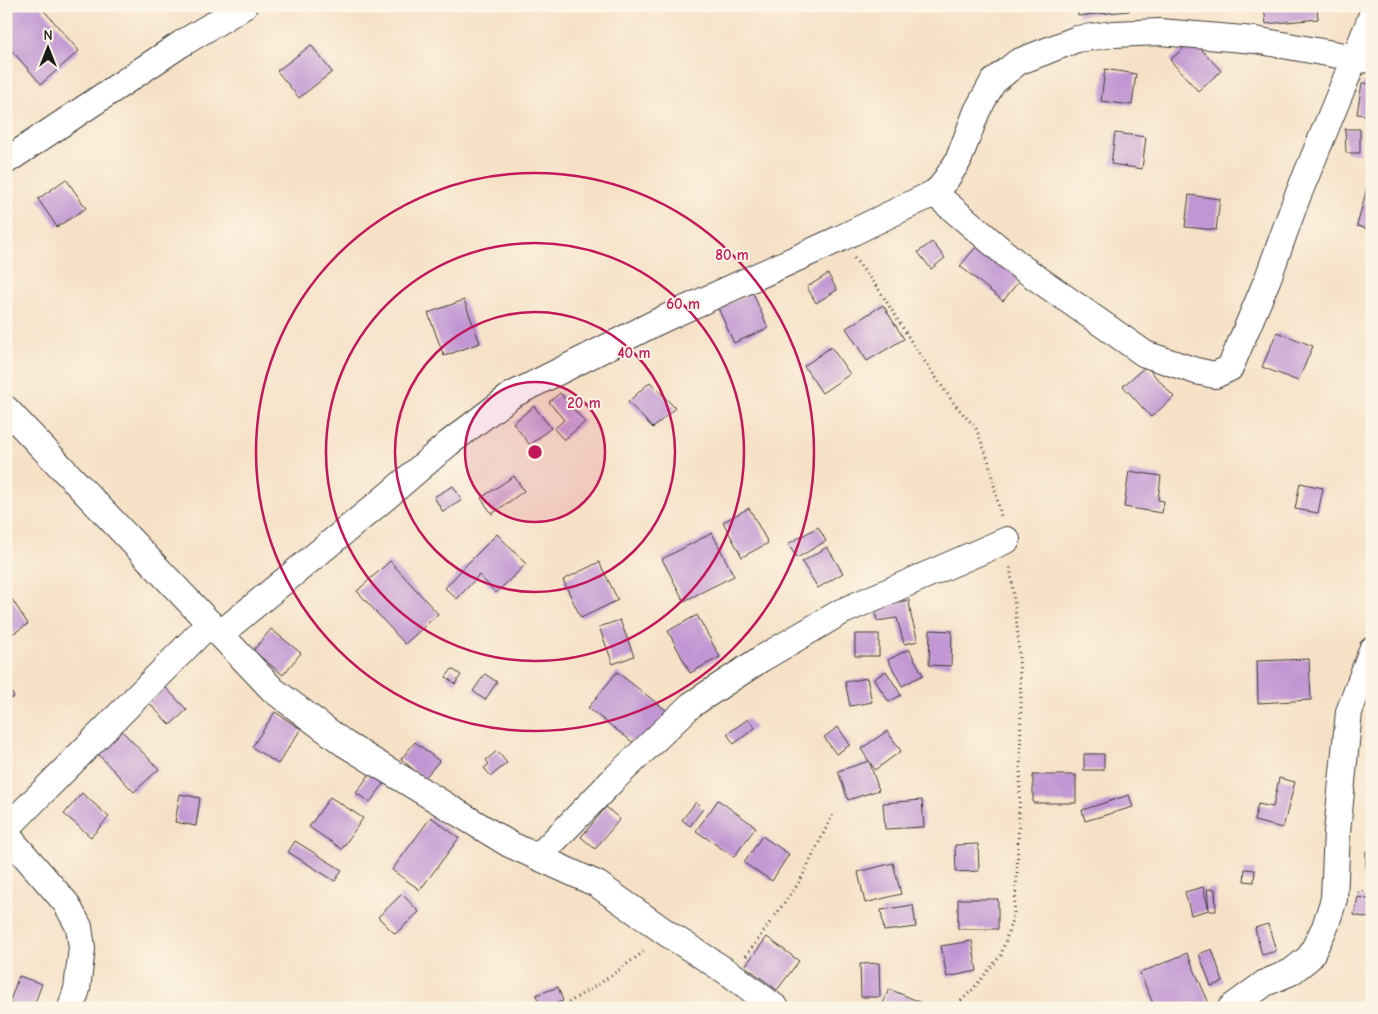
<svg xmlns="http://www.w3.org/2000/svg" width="1378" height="1014" viewBox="0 0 1378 1014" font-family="'Comic Neue',sans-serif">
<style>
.building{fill:#c196d3}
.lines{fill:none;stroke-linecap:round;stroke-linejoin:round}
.minor-casing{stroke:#3d3a36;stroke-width:28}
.path{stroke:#3d3a36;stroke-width:3;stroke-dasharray:1 4;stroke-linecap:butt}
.minor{stroke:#fff;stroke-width:26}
.ring{fill:none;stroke:#c2185b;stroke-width:2.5}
.centre{fill:#c2185b;stroke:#fcf5e5;stroke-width:2.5}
.ring-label{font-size:15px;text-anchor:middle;font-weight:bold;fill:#c2185b;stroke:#fcf5e5;stroke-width:4;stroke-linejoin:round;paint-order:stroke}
</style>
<rect width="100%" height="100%" fill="#fcf5e5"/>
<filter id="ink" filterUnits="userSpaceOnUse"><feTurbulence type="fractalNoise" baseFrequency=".02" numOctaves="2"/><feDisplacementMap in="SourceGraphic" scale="10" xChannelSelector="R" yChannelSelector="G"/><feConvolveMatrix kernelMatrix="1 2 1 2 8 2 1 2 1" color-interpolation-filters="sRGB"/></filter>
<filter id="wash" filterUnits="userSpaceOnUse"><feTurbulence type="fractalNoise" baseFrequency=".0096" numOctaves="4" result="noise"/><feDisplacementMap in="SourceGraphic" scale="20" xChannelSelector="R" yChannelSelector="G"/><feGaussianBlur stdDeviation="1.12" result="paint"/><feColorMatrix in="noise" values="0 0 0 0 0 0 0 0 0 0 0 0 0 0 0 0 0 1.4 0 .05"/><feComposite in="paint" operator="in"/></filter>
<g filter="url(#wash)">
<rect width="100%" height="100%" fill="#f6e1c7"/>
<g id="blocks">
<path class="building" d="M 9,6 L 40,6 L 79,51 L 41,84 L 6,44 L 6,9 Z
M 1077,6 L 1129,6 L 1129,11 L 1078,16 Z
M 1264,6 L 1317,6 L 1318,19 L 1266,24 Z
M 1193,40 L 1221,71 L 1198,91 L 1170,60 Z
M 311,45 L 332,72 L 299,98 L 277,71 Z
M 1105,69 L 1136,74 L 1132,105 L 1101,101 Z
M 1362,83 L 1372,84 L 1372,116 L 1357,114 Z
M 1345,129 L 1360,129 L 1360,153 L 1346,153 Z
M 1115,133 L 1146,137 L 1142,169 L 1111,164 Z
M 1370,176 L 1372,176 L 1372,230 L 1357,226 Z
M 66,179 L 86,208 L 57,227 L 38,199 Z
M 1189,195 L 1220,199 L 1216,230 L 1185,227 Z
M 932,242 L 945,258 L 931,269 L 918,252 Z
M 980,242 L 1023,276 L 1003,301 L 960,266 Z
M 828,274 L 837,290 L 816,303 L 807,287 Z
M 753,293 L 768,328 L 734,343 L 718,308 Z
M 464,300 L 480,343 L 444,356 L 428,313 Z
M 883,305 L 904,339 L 867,361 L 846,328 Z
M 1277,332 L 1313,346 L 1298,381 L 1262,367 Z
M 831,347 L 850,374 L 822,393 L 804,366 Z
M 1146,366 L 1174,397 L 1151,417 L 1123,386 Z
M 650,382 L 675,408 L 653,428 L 628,402 Z
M 560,393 L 585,422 L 564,440 L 554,429 L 564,420 L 549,402 Z
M 534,406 L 551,428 L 530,445 L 513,423 Z
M 1129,471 L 1161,476 L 1158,500 L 1164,501 L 1162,513 L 1124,507 Z
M 514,476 L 524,491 L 492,514 L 481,498 Z
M 1300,483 L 1323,488 L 1318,513 L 1295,509 Z
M 453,486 L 462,500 L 443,512 L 434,497 Z
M 749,508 L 768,543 L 742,557 L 723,522 Z
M 818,527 L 826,541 L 797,558 L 788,544 Z
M 712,533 L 734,576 L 684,601 L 662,559 Z
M 497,534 L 526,564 L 496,593 L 479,575 L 457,599 L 445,588 L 468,563 Z
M 827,547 L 843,573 L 818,588 L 802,562 Z
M 390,561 L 438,614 L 405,644 L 357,591 Z
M 599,562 L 618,600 L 581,618 L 563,580 Z
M 6,590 L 28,624 L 6,638 Z
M 909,600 L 911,616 L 918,641 L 904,644 L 897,618 L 877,621 L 874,606 Z
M 697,615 L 720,657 L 690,673 L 668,631 Z
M 620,620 L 634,656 L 613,664 L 599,627 Z
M 271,629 L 301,653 L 283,675 L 253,651 Z
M 930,630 L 952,631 L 951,666 L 929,665 Z
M 855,634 L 879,634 L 879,656 L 855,656 Z
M 909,649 L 923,675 L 902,686 L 888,660 Z
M 1309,659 L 1311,700 L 1258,703 L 1257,661 Z
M 452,669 L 461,675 L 455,684 L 446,677 Z
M 886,671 L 901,695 L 889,702 L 874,679 Z
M 617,672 L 671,714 L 643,750 L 588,708 Z
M 485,674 L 497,682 L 485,700 L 473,691 Z
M 867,678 L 872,702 L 850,706 L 845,682 Z
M 6,682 L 14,697 L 6,701 Z
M 166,688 L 187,710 L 170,725 L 149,703 Z
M 275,712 L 301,729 L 278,764 L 252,747 Z
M 748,719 L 755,728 L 734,744 L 727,734 Z
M 838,727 L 850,745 L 836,754 L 824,737 Z
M 119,728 L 159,769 L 134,792 L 95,751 Z
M 887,731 L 901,751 L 875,770 L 861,749 Z
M 415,742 L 439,761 L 424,779 L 401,759 Z
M 497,751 L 507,763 L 491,776 L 484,768 L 489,764 L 486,760 Z
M 1084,754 L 1104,754 L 1104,770 L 1084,770 Z
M 869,761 L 879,790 L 848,800 L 838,771 Z
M 372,771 L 386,781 L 370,802 L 356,793 Z
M 1033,775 L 1076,775 L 1076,803 L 1033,803 Z
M 1279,778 L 1295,782 L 1283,828 L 1254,821 L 1258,804 L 1273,807 Z
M 82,793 L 109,817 L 91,837 L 64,814 Z
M 180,794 L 200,798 L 196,826 L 175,822 Z
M 1129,795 L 1133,807 L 1085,821 L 1082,810 Z
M 330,797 L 363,818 L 342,849 L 309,827 Z
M 718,800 L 756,827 L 734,857 L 696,831 Z
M 922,800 L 924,827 L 885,829 L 883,803 Z
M 696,802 L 703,809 L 690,826 L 682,820 Z
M 606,807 L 620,819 L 595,849 L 581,837 Z
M 431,817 L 459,838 L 420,890 L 392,870 Z
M 762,836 L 789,854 L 772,881 L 744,863 Z
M 295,841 L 342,870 L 335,881 L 288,852 Z
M 978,844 L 979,871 L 956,872 L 955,845 Z
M 1366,851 L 1372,851 L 1372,868 L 1366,868 Z
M 893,863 L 901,894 L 865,903 L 858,872 Z
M 1245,869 L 1255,870 L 1254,882 L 1244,881 Z
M 1203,887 L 1209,910 L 1207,889 L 1215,889 L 1216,911 L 1209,911 L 1209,910 L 1191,915 L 1185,892 Z
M 402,894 L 419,912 L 395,934 L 378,917 Z
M 1358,897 L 1372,900 L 1372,919 L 1354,915 Z
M 958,899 L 998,899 L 998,929 L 958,929 Z
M 913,905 L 916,927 L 884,931 L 881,910 Z
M 1268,924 L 1276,951 L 1262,955 L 1255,928 Z
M 767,937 L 799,961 L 777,990 L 745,966 Z
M 972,941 L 977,971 L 947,977 L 941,946 Z
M 1212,949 L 1223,982 L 1211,986 L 1199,954 Z
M 1187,953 L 1211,1008 L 1155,1008 L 1140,973 Z
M 879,963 L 880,997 L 861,997 L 860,964 Z
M 19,976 L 42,984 L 33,1008 L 21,1008 L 9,1003 Z
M 558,987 L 563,1001 L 544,1008 L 541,1008 L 536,995 Z
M 889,989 L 925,1004 L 923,1008 L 881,1008 Z"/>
</g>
</g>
<g filter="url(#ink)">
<use href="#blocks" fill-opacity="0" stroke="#3d3a36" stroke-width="1"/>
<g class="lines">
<g class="minor-casing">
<path id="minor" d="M 6,161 L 181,44 L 244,6
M 934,193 L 1021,267 L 1145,354 L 1196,371 L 1215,375 L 1230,368 L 1268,278 L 1296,200 L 1369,23 L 1372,14
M 6,409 L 273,690 L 345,744 L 509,844 L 597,884 L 668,934 L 732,975 L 776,1008
M 220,634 L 385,498 L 449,443 L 512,395 L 661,320 L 839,239 L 934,193 L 941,187 L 958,161 L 977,111 L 993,82 L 1018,62 L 1077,39 L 1114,34 L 1160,32 L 1255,40 L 1355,58 L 1372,60
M 6,829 L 210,623
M 6,834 L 66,903 L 79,927 L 82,948 L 77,989 L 71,1008
M 538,857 L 615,778 L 691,705 L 761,659 L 841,612 L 1007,540
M 1231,1008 L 1265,983 L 1291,972 L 1310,957 L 1325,927 L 1334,899 L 1337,832 L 1349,712 L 1372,650"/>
</g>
<path class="path" d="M 854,258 L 880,291 L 914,346 L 955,405 L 976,428 L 988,459 L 1001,516
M 1358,893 L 1372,889
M 746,956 L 800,881 L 834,812
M 560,1008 L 608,978 L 646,950
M 954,1008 L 973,989 L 1001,955 L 1014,913 L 1017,874 L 1020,784 L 1021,700 L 1018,635 L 1010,564"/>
<use href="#minor" class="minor"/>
</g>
</g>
<circle cx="535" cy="452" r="70" fill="#c2185b" fill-opacity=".12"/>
<g class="ring">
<circle cx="535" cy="452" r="70"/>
<circle cx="535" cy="452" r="140"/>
<circle cx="535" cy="452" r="209"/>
<circle cx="535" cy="452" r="279"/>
</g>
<circle cx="535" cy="452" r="8" class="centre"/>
<g class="ring-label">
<text x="732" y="260">80 m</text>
<text x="683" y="309">60 m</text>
<text x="634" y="358">40 m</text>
<text x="584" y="408">20 m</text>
</g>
<rect width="1378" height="1014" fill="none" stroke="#fcf5e5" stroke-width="25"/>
<g transform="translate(48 48)" stroke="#fcf5e5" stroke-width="4" paint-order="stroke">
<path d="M0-4L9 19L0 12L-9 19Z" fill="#1c1c1c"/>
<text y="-8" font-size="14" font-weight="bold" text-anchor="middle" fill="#1c1c1c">N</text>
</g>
</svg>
